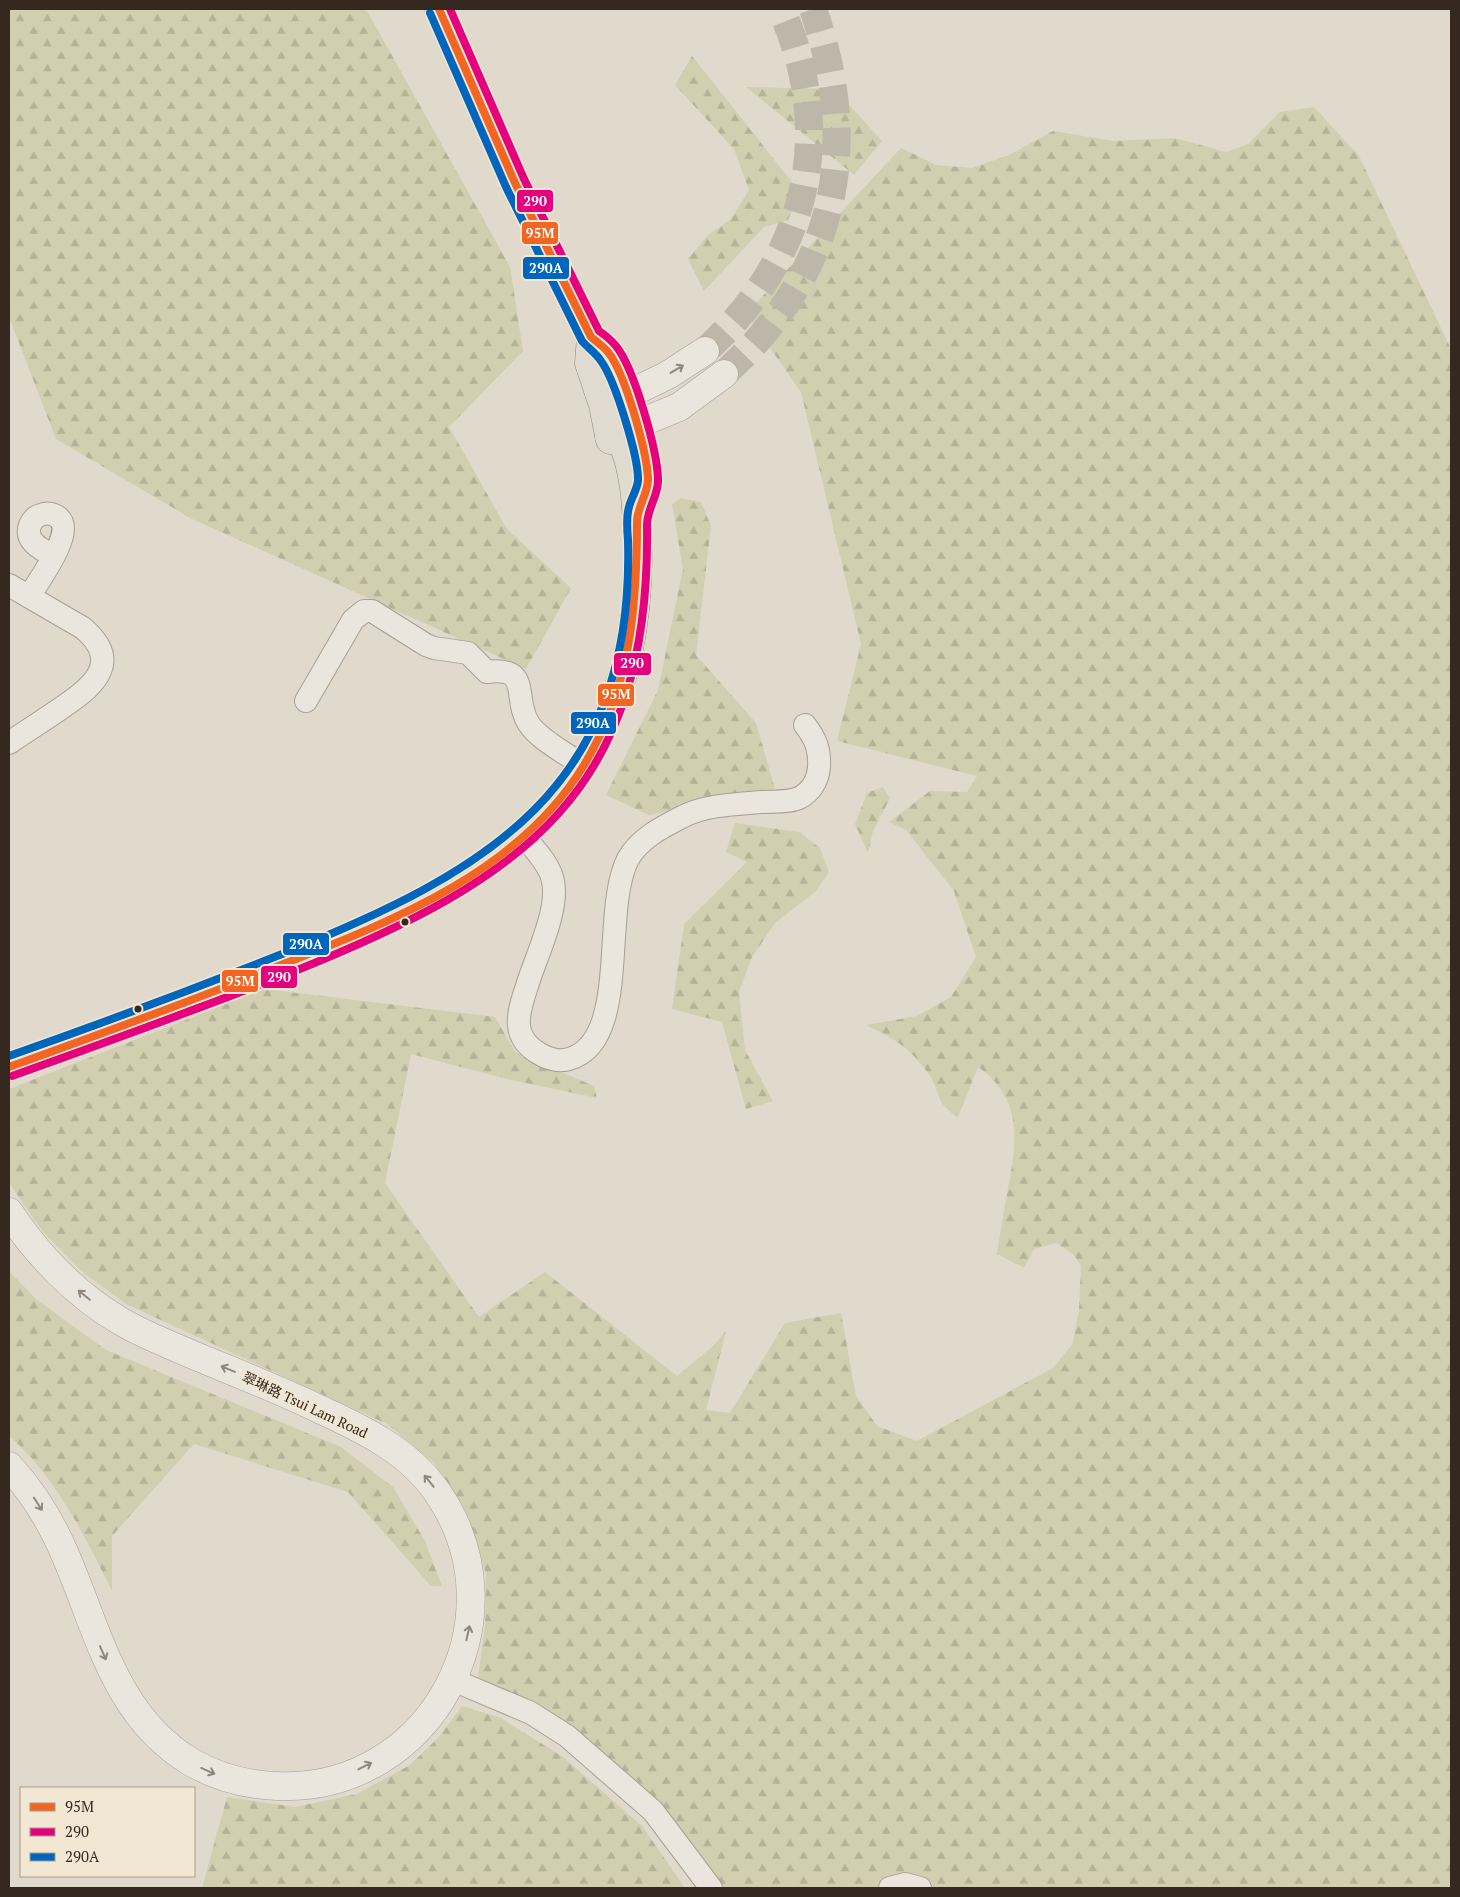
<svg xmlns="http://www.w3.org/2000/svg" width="1460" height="1897" viewBox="0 0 1460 1897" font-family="'PT Serif','Noto Sans TC',serif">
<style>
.forest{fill:url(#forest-firs)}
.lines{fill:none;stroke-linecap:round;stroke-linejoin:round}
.tertiary-tunnel{stroke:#beb6a9;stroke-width:28;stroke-dasharray:28 14;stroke-linecap:butt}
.minor-casing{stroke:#a69f95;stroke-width:24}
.tertiary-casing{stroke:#a69f95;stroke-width:29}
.primary-casing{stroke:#8c847c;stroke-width:29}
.minor{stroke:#eae5dd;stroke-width:22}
.tertiary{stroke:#eae5dd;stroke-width:28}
.primary{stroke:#e0dacf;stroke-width:28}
.bus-1-casing{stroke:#f2e7d3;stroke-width:11}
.bus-2-casing{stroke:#f2e7d3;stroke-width:11}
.bus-3-casing{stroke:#f2e7d3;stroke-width:11}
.bus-1{stroke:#f26522;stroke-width:8}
.bus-2{stroke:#e5007d;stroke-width:8}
.bus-3{stroke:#0065bd;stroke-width:8}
.oneway{stroke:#8f867e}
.bus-dot{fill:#34281f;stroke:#f2e7d3;stroke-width:2}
.labels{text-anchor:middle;stroke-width:5;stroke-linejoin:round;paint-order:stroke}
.street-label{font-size:14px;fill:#34281f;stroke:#f2e7d3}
.line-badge{stroke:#f2e7d3;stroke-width:2}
.badge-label{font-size:14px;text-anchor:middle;font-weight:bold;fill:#fff}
</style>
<defs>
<pattern id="forest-firs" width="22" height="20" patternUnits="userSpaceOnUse" patternTransform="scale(1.25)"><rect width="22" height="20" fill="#d1cfb0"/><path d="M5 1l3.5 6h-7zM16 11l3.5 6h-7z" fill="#b4b297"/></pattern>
</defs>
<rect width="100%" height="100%" fill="#e1d9cc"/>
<path class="forest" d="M 9,9 L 366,9 L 510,267 L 523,351 L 449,427 L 507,529 L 571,588 L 526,669 L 192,519 L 56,439 L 9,317 Z
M 692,56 L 800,192 L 788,220 L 764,227 L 704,291 L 688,259 L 707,236 L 731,219 L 749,190 L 734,149 L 675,85 Z
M 746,87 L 835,89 L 882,141 L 854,175 Z
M 1314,107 L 1359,156 L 1451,349 L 1451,1888 L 711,1888 L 659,1812 L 511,1698 L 478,1678 L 485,1626 L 486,1573 L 462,1506 L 434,1463 L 387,1424 L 128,1305 L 85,1274 L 43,1232 L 9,1183 L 9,1089 L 265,989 L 495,1017 L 515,1052 L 594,1086 L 597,1098 L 507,1079 L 411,1054 L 385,1183 L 479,1317 L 545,1272 L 677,1376 L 713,1346 L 726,1331 L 706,1410 L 730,1413 L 785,1323 L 841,1313 L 856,1396 L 877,1426 L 917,1441 L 1053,1368 L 1073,1343 L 1079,1309 L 1081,1266 L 1074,1255 L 1056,1243 L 1034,1249 L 1024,1268 L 997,1254 C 1000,1232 1004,1211 1008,1189 C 1017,1142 1023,1098 978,1067 L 958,1117 C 935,1104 941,1092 928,1073 C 910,1048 894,1038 866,1025 L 917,1016 L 951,997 L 976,957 L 954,891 L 906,830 L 889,822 L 930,791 L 967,792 L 977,776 L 837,741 L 861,644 L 801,392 L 746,314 L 901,148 L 936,165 L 972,168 L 1009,155 L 1053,131 L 1114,141 L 1175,138 L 1226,152 L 1248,144 L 1280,112 Z
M 681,498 L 701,502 L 711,526 L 696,655 L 756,723 L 775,789 L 649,815 L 606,795 L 658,690 L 683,569 L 672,504 Z
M 883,787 L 890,798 L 873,831 L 868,853 L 855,824 L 867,793 Z
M 735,823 L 799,832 L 820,848 L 829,872 L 815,892 L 775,923 L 752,957 L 739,992 L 745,1050 L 773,1101 L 746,1109 L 722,1022 L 672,1009 L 684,924 L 747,862 L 726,852 Z
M 9,1271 L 36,1299 L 106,1350 L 341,1447 L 393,1487 L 425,1541 L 442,1586 L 431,1586 L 348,1492 L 194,1444 L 112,1536 L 112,1591 C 86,1538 55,1475 9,1436 Z
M 462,1706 L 501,1718 L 563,1757 L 642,1826 L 685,1888 L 202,1888 L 227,1797 L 295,1807 L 357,1794 L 410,1765 L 439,1737 Z"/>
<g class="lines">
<path class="tertiary-tunnel" d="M 705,351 C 806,259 838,136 781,9
M 724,374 C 836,273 862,149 813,9"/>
<g class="minor-casing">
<path id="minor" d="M 9,585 L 83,628 C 125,664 90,689 57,711 C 41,722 25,732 9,743
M 29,597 C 38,581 75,533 59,518 C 54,514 47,512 41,515 C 36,516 32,521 30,525 C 24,542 42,549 53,556
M 306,701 L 353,620 L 364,611 L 372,611 L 426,645 L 434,648 L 468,653 L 487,672 C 533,666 512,699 529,724 C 539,740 568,754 583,766
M 523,835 C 533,848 547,861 552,877 C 561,905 538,952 529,980 C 519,1010 508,1036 540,1054 C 548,1059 560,1062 569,1059 C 631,1042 601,911 628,859 C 639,839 662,827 682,817 C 704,805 736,804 761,802 C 773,801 788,803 799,798 C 811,792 818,780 819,767 C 820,750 816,739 805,725
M 453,1680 L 531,1713 L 567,1736 L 653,1811 L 711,1888
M 890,1888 L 905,1884 L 920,1888"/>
</g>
<g class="tertiary-casing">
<path id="tertiary" d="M 627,395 L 668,375 L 705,351
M 609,436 L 679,407 L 724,374
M 9,1212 C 38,1256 77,1296 122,1322 C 146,1336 173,1346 198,1357 C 239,1374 280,1390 319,1409 C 363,1429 409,1451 437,1492 C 525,1618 430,1793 277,1786 C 246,1785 217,1777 191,1762 C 116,1717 99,1634 67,1559 C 53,1525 34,1493 9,1466"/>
</g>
<g class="primary-casing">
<path id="primary" d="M 439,9 L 515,183 L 591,337 L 609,354 L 632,411
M 591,337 L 589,363 L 603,405 L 610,440
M 9,1067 C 99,1035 190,1003 279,966 C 436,903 584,841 627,658 C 638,609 640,557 636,507 C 635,493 633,479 630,466 C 626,450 617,431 620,414 C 620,408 625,401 627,395"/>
</g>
<use href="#minor" class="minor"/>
<use href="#tertiary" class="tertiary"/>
<use href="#primary" class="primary"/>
<g class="bus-1-casing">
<path id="bus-1" d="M 9,1067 C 95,1036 181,1005 266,971 C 382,925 516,877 584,765 C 630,689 637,608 637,522 C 637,507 648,494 648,479 C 647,452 625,373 608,352 C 603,346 597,342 591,337 L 515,183 L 439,9"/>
</g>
<g class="bus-2-casing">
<path id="bus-2" d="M 12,1076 C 107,1042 201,1008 295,971 C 524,879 651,792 647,525 C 647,509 658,496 658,481 C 658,452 634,368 616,346 C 611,340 605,335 599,331 L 524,179 L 450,9"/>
</g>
<g class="bus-3-casing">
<path id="bus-3" d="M 9,1056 C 100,1024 191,990 282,954 C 487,872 635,789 628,540 C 627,529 626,517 629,507 C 631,498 637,490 638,481 C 639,458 615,380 601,361 C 596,353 588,348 582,341 L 506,187 L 430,13"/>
</g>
<use href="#bus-1" class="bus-1"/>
<use href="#bus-2" class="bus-2"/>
<use href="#bus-3" class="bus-3"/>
</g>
<defs><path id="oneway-shaft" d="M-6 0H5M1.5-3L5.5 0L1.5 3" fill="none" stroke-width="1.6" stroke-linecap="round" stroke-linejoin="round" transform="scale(1.25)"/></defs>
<g class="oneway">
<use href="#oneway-shaft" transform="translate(677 369) rotate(-31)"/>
<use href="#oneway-shaft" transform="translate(84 1295) rotate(-141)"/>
<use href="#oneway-shaft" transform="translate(228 1369) rotate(-157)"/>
<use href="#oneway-shaft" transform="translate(429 1481) rotate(-129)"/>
<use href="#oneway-shaft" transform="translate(38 1504) rotate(57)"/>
<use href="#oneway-shaft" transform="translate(468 1633) rotate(-77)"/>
<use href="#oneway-shaft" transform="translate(103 1653) rotate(66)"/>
<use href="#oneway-shaft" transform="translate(365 1766) rotate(-27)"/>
<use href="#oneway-shaft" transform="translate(208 1771) rotate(24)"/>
</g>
<g class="bus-dot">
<circle cx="405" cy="922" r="4.5"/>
<circle cx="138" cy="1009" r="4.5"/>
</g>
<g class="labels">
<g class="street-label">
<text transform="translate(305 1405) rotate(25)" y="5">翠琳路 Tsui Lam Road</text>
</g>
</g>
<g class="line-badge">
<rect x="516" y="189" width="38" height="24" rx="5" fill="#e5007d"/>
<rect x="521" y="221" width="38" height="24" rx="5" fill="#f26522"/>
<rect x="522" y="256" width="48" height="24" rx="5" fill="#0065bd"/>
<rect x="613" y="652" width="39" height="24" rx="5" fill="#e5007d"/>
<rect x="597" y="683" width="38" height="24" rx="5" fill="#f26522"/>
<rect x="570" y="711" width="47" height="24" rx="5" fill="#0065bd"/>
<rect x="282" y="932" width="48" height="24" rx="5" fill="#0065bd"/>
<rect x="260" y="965" width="38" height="24" rx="5" fill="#e5007d"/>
<rect x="221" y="969" width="38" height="24" rx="5" fill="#f26522"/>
</g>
<g class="badge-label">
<text x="535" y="206">290</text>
<text x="540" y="238">95M</text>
<text x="546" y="273">290A</text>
<text x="632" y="668">290</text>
<text x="616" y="699">95M</text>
<text x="593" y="728">290A</text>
<text x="306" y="949">290A</text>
<text x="279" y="982">290</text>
<text x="240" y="986">95M</text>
</g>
<rect width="1460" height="1897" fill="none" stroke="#34281f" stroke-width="20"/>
<rect x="20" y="1787" width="175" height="90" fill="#f2e7d3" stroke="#a69b8b"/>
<rect x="30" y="1803" width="25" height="8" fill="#f26522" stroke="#a69b8b"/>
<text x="65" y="1812" font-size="15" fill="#34281f">95M</text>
<rect x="30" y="1828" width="25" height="8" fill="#e5007d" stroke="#a69b8b"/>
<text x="65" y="1837" font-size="15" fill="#34281f">290</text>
<rect x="30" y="1853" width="25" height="8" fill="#0065bd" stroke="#a69b8b"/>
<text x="65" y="1862" font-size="15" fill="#34281f">290A</text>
</svg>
